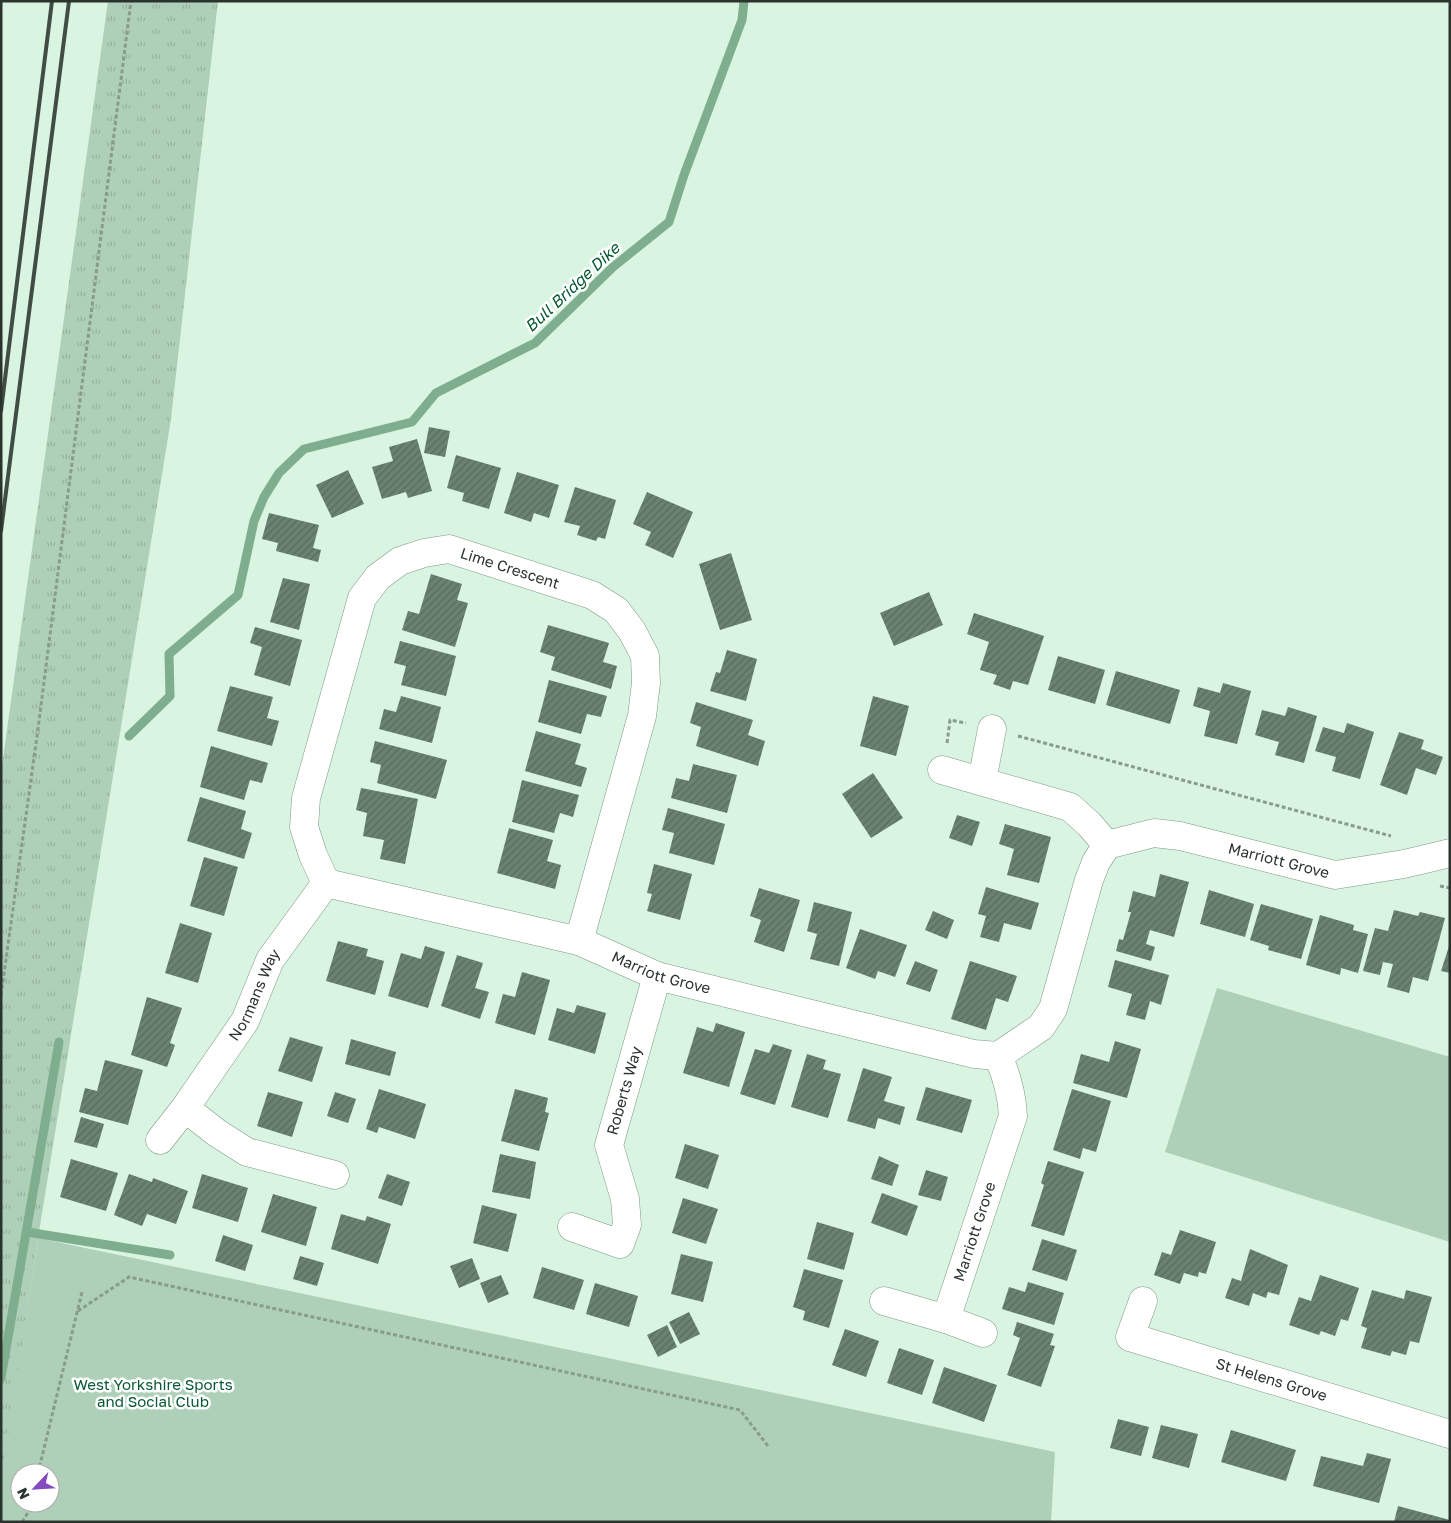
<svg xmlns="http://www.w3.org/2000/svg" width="1451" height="1523" viewBox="0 0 1451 1523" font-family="'Golos Text',sans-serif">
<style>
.grass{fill:url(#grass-tufts)}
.green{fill:#afd0b8;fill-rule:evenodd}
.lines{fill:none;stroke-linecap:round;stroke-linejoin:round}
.stream{stroke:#7fae8e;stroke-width:9}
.building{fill:url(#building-hatch)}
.minor-casing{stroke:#7e9886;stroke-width:29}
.path{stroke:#889b8d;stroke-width:3;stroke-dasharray:4 2.5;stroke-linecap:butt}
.minor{stroke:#fff;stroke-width:28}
.rail{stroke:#414d44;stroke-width:4}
.labels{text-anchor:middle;stroke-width:5;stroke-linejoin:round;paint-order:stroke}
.street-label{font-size:15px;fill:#2a342d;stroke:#fff}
.park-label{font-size:15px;fill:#065930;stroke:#fff}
.water-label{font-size:16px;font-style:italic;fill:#075930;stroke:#fff}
</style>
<defs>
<pattern id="grass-tufts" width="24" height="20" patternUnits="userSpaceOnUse" patternTransform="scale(1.25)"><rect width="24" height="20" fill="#afd0b8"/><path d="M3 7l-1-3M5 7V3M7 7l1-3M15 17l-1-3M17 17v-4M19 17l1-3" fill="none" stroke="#97b39e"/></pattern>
<pattern id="building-hatch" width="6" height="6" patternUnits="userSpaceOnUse" patternTransform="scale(1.25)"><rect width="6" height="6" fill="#698271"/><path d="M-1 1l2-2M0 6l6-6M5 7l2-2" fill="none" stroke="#576b5d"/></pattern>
</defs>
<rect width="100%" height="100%" fill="#d9f4e0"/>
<path class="grass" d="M 108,1 L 218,1 L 171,419 L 38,1238 L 1,1490 L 1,773 Z"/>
<path class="green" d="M 1217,988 L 1450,1057 L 1450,1242 L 1165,1152 Z
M 38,1238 L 1055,1452 L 1051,1522 L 1,1522 L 1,1484 ZM 20,1473 L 50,1473 L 50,1503 L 20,1503 Z"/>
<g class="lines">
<path class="stream" d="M 129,736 L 170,696 L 169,654 L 238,595 L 254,521 L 264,497 L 279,473 L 304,449 L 412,422 L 436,393 L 535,343 L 613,267 L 669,222 L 684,175 L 742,20 L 744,1
M 27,1232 L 170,1255
M 1,1378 L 59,1042"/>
</g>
<path class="building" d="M 429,427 L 450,431 L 445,457 L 424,453 Z
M 417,439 L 432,491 L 408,498 L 406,492 L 382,499 L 372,467 L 393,461 L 389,447 Z
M 456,455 L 501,468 L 489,509 L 462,501 L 464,493 L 447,488 Z
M 348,470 L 364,504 L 332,518 L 316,485 Z
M 517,472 L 559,485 L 549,518 L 534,513 L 531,522 L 504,513 Z
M 575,487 L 616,500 L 605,539 L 598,537 L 596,541 L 577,535 L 580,526 L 564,522 Z
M 647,492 L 693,512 L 673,558 L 645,545 L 651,532 L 633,524 Z
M 269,513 L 319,525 L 313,548 L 321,550 L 318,562 L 276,551 L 278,543 L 262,539 Z
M 731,553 L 752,620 L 720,630 L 699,564 Z
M 431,574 L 462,584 L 457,600 L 468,603 L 455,647 L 402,630 L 408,611 L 419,614 Z
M 283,578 L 310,584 L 299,630 L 270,622 Z
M 929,592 L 943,625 L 894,646 L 880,613 Z
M 974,613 L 1044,636 L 1028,685 L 1013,681 L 1010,690 L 993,684 L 997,675 L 980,670 L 989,642 L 967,634 Z
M 548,625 L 609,643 L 603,662 L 617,666 L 611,689 L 551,670 L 555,657 L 540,652 Z
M 255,627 L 302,640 L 290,686 L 254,675 L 262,647 L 250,643 Z
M 400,641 L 456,656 L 446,696 L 401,685 L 406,666 L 394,663 Z
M 727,650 L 757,659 L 746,701 L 710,691 L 716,672 L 720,673 Z
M 1058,656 L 1105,670 L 1095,704 L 1048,690 Z
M 1116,671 L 1180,690 L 1170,724 L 1106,705 Z
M 549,680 L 607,696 L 601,717 L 587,714 L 581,734 L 538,722 Z
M 1223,683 L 1251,691 L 1237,744 L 1204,736 L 1210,711 L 1193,706 L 1198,687 L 1220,693 Z
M 230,686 L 273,697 L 267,718 L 279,721 L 272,746 L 217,731 Z
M 401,696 L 441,707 L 432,743 L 379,729 L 384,709 L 396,712 Z
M 873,696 L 909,706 L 896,756 L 860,746 Z
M 696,702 L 753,720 L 748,735 L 765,741 L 758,766 L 696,746 L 701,727 L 690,723 Z
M 1288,707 L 1317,716 L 1304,763 L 1275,755 L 1279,742 L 1255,735 L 1262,710 L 1285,716 Z
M 1347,723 L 1374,732 L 1360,779 L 1332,771 L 1336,757 L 1315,751 L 1323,727 L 1344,733 Z
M 536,731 L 581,744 L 575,764 L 587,768 L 581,787 L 525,771 Z
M 1399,732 L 1424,740 L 1421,749 L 1443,757 L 1436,775 L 1416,768 L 1407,795 L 1380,785 Z
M 375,741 L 447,760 L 436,799 L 377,783 L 381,765 L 370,762 Z
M 211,746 L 268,763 L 262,783 L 250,780 L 244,800 L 200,787 Z
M 693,764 L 737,775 L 727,813 L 671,798 L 676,778 L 689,781 Z
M 873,773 L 903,818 L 871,838 L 842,794 Z
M 522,780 L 579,795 L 573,817 L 560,813 L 554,833 L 512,822 Z
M 361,788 L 418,799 L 405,864 L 380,859 L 384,840 L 363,836 L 367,813 L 356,810 Z
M 200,797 L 246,811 L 241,829 L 252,833 L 244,859 L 187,841 Z
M 668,808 L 725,824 L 714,865 L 669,853 L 674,833 L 662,830 Z
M 957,815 L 980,822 L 972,846 L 949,838 Z
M 1005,824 L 1051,837 L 1039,883 L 1007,875 L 1014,849 L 999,844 Z
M 509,828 L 553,840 L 547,861 L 561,865 L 555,889 L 497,873 Z
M 204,857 L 238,867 L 224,916 L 190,906 Z
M 654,864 L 692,874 L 680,920 L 647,911 L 652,894 L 647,893 Z
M 1160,874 L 1189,882 L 1174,937 L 1150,930 L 1146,944 L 1155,947 L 1151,961 L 1116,951 L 1119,939 L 1123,940 L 1131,912 L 1128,912 L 1133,891 L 1155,897 Z
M 986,887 L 1039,903 L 1031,930 L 1004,923 L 999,942 L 980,937 L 986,916 L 978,914 Z
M 759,888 L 800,900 L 784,952 L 754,942 L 761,920 L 750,916 Z
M 1209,890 L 1254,904 L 1245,937 L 1200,924 Z
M 814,902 L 852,912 L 839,966 L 810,959 L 817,934 L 807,931 Z
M 1261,904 L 1313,919 L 1301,959 L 1268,950 L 1269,946 L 1250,940 Z
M 1394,910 L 1418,916 L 1420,912 L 1445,918 L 1428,981 L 1413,977 L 1409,993 L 1387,987 L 1393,964 L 1383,962 L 1380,975 L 1363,971 L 1375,928 L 1388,931 Z
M 933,911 L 954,920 L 947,939 L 925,930 Z
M 1320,915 L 1354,925 L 1353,930 L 1368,934 L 1358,973 L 1341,968 L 1340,975 L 1306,965 Z
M 180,923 L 212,933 L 198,983 L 165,973 Z
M 860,929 L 907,945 L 895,977 L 878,971 L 875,979 L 846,968 Z
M 338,941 L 368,949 L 366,956 L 384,961 L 375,995 L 326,981 Z
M 1450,943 L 1450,973 L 1441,971 Z
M 425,946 L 445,952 L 428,1008 L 388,996 L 401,953 L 421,959 Z
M 457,955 L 483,963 L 475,988 L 489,992 L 480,1019 L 441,1006 Z
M 1115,960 L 1169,975 L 1161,1005 L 1150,1001 L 1145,1020 L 1126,1015 L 1132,994 L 1108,987 Z
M 915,961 L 938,970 L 930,992 L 906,984 Z
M 970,961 L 1017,976 L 1008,1002 L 996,998 L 986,1030 L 951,1019 Z
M 522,972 L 550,980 L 535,1035 L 495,1023 L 503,994 L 515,997 Z
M 147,997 L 182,1008 L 170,1043 L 175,1045 L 167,1067 L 131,1055 Z
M 577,1005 L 606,1013 L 595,1054 L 548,1040 L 557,1008 L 574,1013 Z
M 716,1023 L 745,1032 L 729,1087 L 683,1073 L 697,1027 L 713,1032 Z
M 290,1037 L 323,1047 L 312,1082 L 278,1071 Z
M 351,1039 L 396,1052 L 390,1076 L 345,1064 Z
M 1115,1041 L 1141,1049 L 1127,1098 L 1073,1083 L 1081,1054 L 1109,1062 Z
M 773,1044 L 792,1050 L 775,1105 L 740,1094 L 755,1049 L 769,1053 Z
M 807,1054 L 826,1060 L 823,1069 L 841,1074 L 828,1118 L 791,1107 Z
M 105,1060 L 143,1070 L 128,1125 L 79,1112 L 85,1088 L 97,1091 Z
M 863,1068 L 892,1077 L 884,1101 L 905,1107 L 900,1125 L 878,1118 L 875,1129 L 847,1121 Z
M 926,1087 L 972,1100 L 962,1133 L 916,1120 Z
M 379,1089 L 426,1104 L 415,1139 L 379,1127 L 377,1133 L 366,1129 Z
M 515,1089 L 548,1098 L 545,1112 L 549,1113 L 539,1151 L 501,1141 Z
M 1072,1089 L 1111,1101 L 1096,1152 L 1083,1148 L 1080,1159 L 1053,1150 Z
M 268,1092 L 303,1102 L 292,1137 L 257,1126 Z
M 335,1092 L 356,1099 L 348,1123 L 327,1116 Z
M 81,1117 L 104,1124 L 97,1148 L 74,1142 Z
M 685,1144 L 719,1155 L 708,1189 L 675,1178 Z
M 500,1154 L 536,1162 L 530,1199 L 492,1192 Z
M 879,1156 L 899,1165 L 892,1186 L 871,1179 Z
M 71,1159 L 118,1173 L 106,1211 L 60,1197 Z
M 1048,1161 L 1084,1172 L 1064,1236 L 1031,1226 L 1044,1185 L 1041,1183 Z
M 926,1170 L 948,1177 L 941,1201 L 918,1195 Z
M 129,1174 L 152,1182 L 153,1178 L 188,1191 L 176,1224 L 147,1214 L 142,1226 L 114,1215 Z
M 202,1174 L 248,1188 L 238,1222 L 192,1208 Z
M 387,1174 L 410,1182 L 402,1206 L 378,1198 Z
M 882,1193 L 918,1206 L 907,1236 L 871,1223 Z
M 273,1194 L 317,1207 L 306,1246 L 261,1232 Z
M 683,1198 L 718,1209 L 706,1244 L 672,1233 Z
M 482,1205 L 517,1214 L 508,1252 L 473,1243 Z
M 341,1214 L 365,1221 L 367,1216 L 391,1224 L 378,1264 L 331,1249 Z
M 817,1222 L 854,1233 L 844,1270 L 807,1259 Z
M 1180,1230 L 1216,1242 L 1206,1274 L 1199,1272 L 1198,1277 L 1184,1273 L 1180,1284 L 1154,1275 L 1162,1252 L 1171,1255 Z
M 223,1235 L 253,1245 L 245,1271 L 215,1261 Z
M 1042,1239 L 1077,1250 L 1067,1281 L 1032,1270 Z
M 1250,1249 L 1288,1265 L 1279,1295 L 1268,1292 L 1266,1298 L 1253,1293 L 1249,1306 L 1225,1298 L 1232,1278 L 1241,1281 Z
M 681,1254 L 713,1262 L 703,1302 L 671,1294 Z
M 300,1256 L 324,1263 L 317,1286 L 293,1279 Z
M 472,1258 L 480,1279 L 459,1288 L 450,1266 Z
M 542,1267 L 584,1280 L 574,1310 L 533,1298 Z
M 804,1269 L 843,1280 L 829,1328 L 803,1320 L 805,1311 L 793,1307 Z
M 501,1275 L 509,1294 L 488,1303 L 480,1283 Z
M 1320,1275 L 1359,1288 L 1348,1321 L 1341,1319 L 1335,1336 L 1321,1331 L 1319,1335 L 1289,1325 L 1299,1297 L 1311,1301 Z
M 1028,1282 L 1064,1293 L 1054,1325 L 1002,1309 L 1009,1287 L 1025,1292 Z
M 595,1283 L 638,1296 L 629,1327 L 586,1314 Z
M 1372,1290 L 1404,1299 L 1406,1290 L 1432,1297 L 1419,1343 L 1410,1341 L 1406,1355 L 1392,1351 L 1390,1356 L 1361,1348 L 1367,1328 L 1361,1326 Z
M 689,1312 L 700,1334 L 680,1344 L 669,1322 Z
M 1017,1322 L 1054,1334 L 1050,1345 L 1055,1346 L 1041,1387 L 1007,1375 L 1020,1338 L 1013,1335 Z
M 667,1325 L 677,1347 L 658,1357 L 647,1335 Z
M 845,1329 L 879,1341 L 866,1377 L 832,1365 Z
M 899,1348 L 934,1360 L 922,1395 L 887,1383 Z
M 944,1367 L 997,1385 L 984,1422 L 932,1403 Z
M 1118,1419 L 1149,1427 L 1141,1456 L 1110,1448 Z
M 1161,1425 L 1198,1434 L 1189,1468 L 1152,1458 Z
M 1231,1430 L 1296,1450 L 1286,1481 L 1221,1462 Z
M 1367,1453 L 1391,1459 L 1379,1503 L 1313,1486 L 1321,1456 L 1363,1466 Z
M 1398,1506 L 1450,1520 L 1450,1522 L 1394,1522 Z"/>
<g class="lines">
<g class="minor-casing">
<g id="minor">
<path d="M 942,770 L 1070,807 L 1089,824 L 1107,845"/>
<path d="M 982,781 L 992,729"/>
<path id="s1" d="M 326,883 L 579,941 L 657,976 L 974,1054 L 998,1056 L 1041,1027 L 1053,1009 L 1089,880 L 1096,862 L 1107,845 L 1154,833 L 1180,836 L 1335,875 L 1404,864 L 1450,853"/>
<path id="s2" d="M 326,883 L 313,855 L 304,827 L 306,798 L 362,598 L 378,577 L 400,561 L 424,553 L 449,549 L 592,595 L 616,610 L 632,631 L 645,656 L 646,683 L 642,716 L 579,941"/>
<path d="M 185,1108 L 217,1133 L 247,1152 L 335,1175"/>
<path id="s3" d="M 160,1140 L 185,1108 L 245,1021 L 270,960 L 326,883"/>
<path id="s4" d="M 572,1227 L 620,1244 L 627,1225 L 625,1199 L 609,1145 L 657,976"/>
<path d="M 884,1301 L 946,1319 L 983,1333"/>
<path id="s5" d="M 1143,1301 L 1130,1337 L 1450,1434"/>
<path id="s6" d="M 946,1319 L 1013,1116 C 1012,1094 1007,1076 998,1056"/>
</g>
</g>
<path class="path" d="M 1018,736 L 1391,836
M 947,743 L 950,720 L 966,723
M 1440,886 L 1450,888
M 1,995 L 38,729 L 131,1
M 78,1311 L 129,1277 L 740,1410 L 768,1446
M 38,1473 L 82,1292
M 22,1522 L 29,1511 L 31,1503"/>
<use href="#minor" class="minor"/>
<path class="rail" d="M 1,411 L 52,1
M 1,531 L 69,1"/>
</g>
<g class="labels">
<g class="street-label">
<text dy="5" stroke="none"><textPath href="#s2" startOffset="465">Lime Crescent</textPath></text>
<text dy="5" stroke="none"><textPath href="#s1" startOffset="1119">Marriott Grove</textPath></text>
<text dy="5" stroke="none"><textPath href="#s1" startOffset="348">Marriott Grove</textPath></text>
<text dy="5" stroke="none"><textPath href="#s3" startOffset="174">Normans Way</textPath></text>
<text dy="5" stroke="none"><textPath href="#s4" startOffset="210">Roberts Way</textPath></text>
<text dy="5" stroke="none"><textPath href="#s6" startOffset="92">Marriott Grove</textPath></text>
<text dy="5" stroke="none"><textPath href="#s5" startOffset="186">St Helens Grove</textPath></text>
</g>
<g class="park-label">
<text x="153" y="1390">West Yorkshire Sports<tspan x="153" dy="17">and Social Club</tspan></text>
</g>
<g class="water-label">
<text transform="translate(572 287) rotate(-43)" y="6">Bull Bridge Dike</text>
</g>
</g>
<rect width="1451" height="1523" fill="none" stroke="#2a342d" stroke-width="5"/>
<g transform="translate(35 1488) rotate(245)"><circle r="24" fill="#ffffff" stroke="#aaaeab"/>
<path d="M0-4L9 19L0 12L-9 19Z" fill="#864ac0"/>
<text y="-8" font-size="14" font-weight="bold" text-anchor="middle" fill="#2a342d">N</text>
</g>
</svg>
